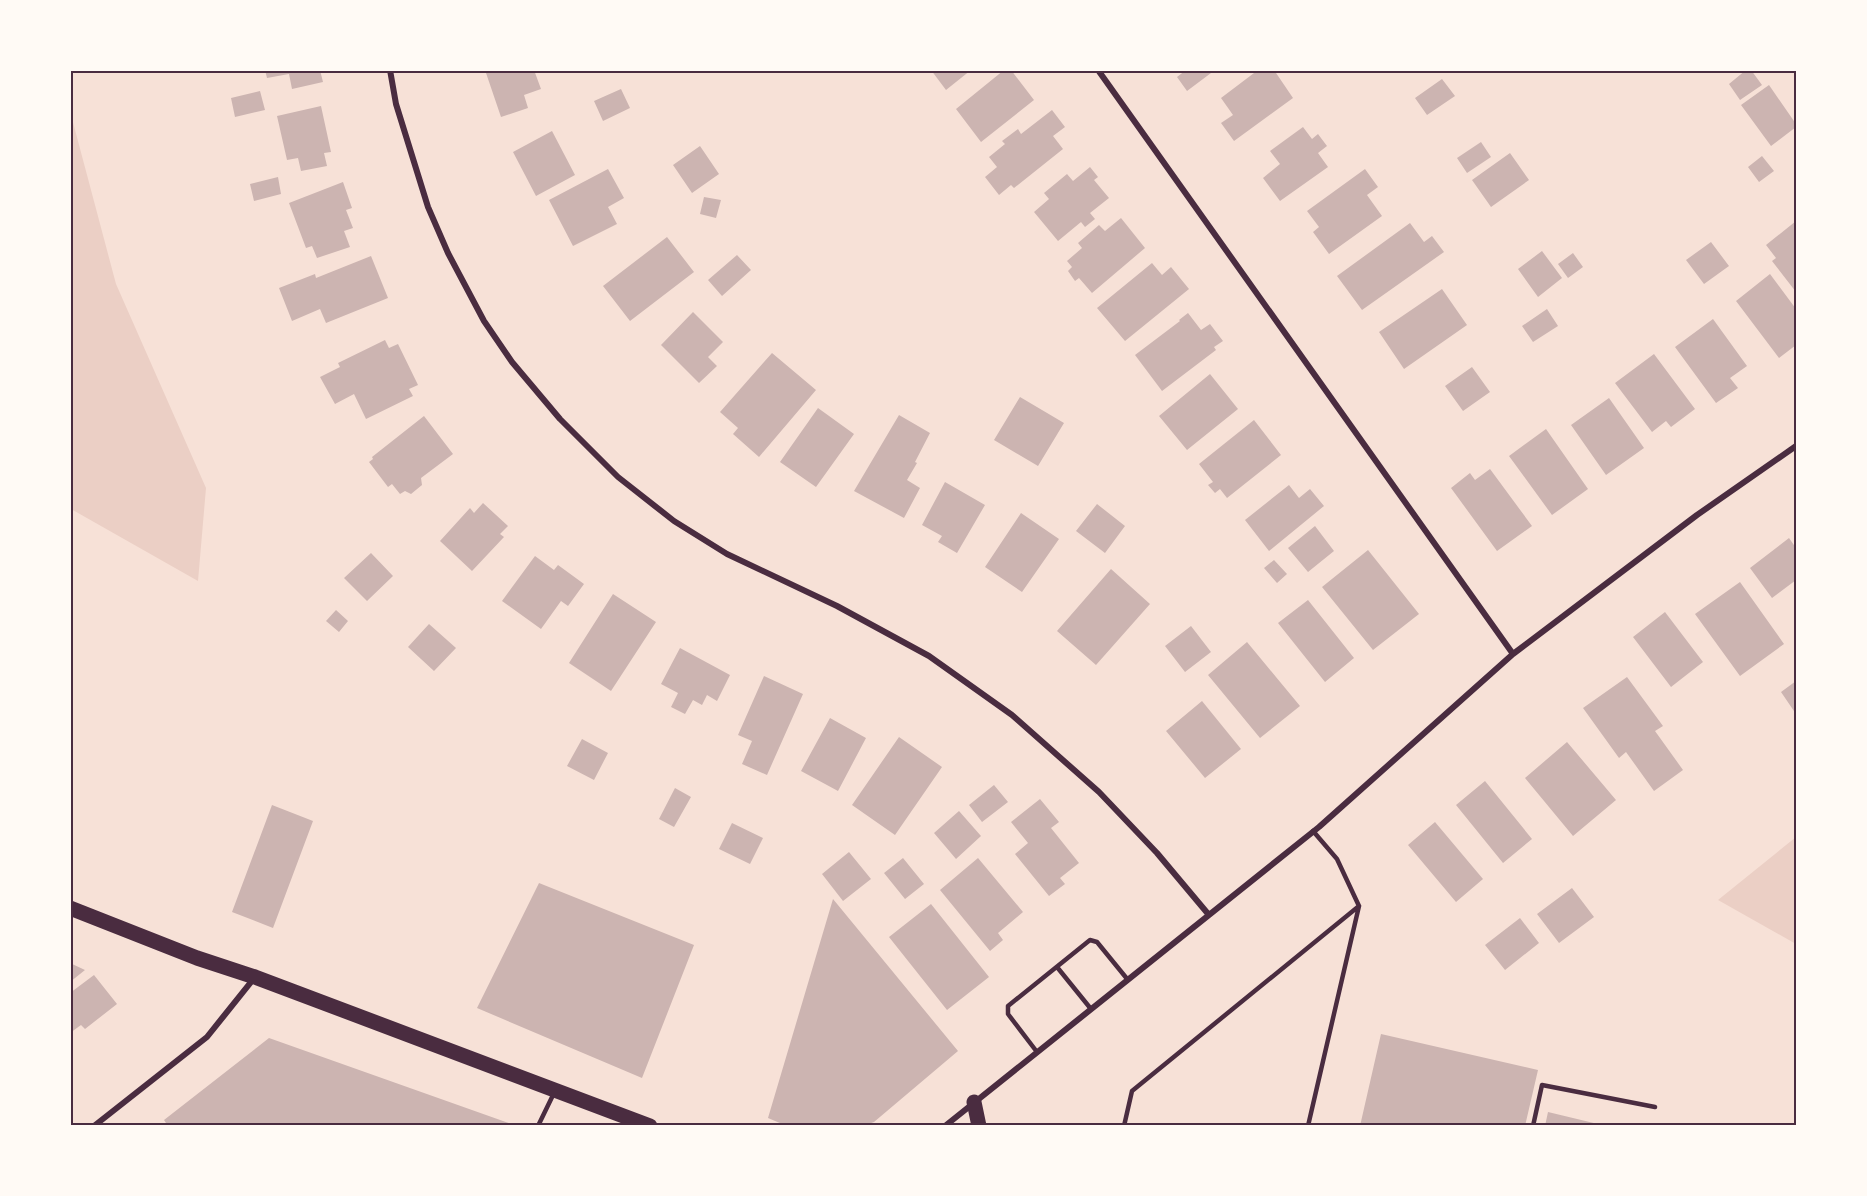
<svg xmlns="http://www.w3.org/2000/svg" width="1867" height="1196" viewBox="0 0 1867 1196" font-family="'Roboto Condensed',sans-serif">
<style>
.green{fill:#ebcfc5}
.building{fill:#ccb4b1}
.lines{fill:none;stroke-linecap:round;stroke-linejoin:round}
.service{stroke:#4a2c40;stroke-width:4.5}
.minor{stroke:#4a2c40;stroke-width:6}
.primary{stroke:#4a2c40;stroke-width:15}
.neatline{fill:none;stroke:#4a2c40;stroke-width:2}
</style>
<rect width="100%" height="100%" fill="#f7e1d7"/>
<path class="green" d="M 70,111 L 116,284 L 206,488 L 198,581 L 71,509 Z
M 1796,837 L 1796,944 L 1718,900 Z"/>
<path class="building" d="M 265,70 L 320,70 L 323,82 L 292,89 L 289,74 L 267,78 Z
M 485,70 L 534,70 L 541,89 L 524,95 L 528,108 L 501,117 Z
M 931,70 L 971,70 L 946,90 Z
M 1004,70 L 1011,70 L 1034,100 L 981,142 L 956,109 Z
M 1186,70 L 1215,70 L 1187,91 L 1177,77 Z
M 1258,70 L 1274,70 L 1293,98 L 1234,141 L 1221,123 L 1233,115 L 1221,98 Z
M 1746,70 L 1751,70 L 1762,85 L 1740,100 L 1729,84 Z
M 1442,79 L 1455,96 L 1427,115 L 1415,98 Z
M 1769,85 L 1796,124 L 1796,127 L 1771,146 L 1741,105 Z
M 621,89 L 630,108 L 603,121 L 594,101 Z
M 260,91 L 265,110 L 235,117 L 231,98 Z
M 321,106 L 331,152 L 324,153 L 327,166 L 301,171 L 298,158 L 287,160 L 277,116 Z
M 1052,110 L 1065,127 L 1053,136 L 1063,149 L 1014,188 L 1011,185 L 999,195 L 985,177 L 997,167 L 989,157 L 1005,144 L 1002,141 L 1018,129 L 1021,134 Z
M 1303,127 L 1312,139 L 1318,134 L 1327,146 L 1318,153 L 1328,167 L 1280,201 L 1263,178 L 1280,164 L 1270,151 Z
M 552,131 L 575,175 L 536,196 L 513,152 Z
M 1481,142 L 1491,157 L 1467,173 L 1457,158 Z
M 700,146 L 719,174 L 692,193 L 673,165 Z
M 1510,153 L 1529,180 L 1491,207 L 1472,180 Z
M 1762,156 L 1774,171 L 1759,182 L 1748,167 Z
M 1090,167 L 1098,177 L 1094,180 L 1109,198 L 1090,213 L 1095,219 L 1085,227 L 1081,222 L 1058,241 L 1034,212 L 1049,199 L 1044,193 L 1067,174 L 1073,181 Z
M 608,169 L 624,198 L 608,207 L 617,224 L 573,246 L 549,200 Z
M 1365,169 L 1378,187 L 1367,195 L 1382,216 L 1329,254 L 1313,232 L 1319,227 L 1307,211 Z
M 278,177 L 281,194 L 254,201 L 250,184 Z
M 343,182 L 352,208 L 346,210 L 353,228 L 344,231 L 350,247 L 317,258 L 312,246 L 306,248 L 289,203 Z
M 704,197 L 721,200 L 716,218 L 700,214 Z
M 1121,218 L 1145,248 L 1092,293 L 1079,278 L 1075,281 L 1068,271 L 1072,267 L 1067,261 L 1082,248 L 1078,243 L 1099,225 L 1105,231 Z
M 1796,221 L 1796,292 L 1772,261 L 1776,258 L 1766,245 Z
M 1410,223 L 1424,242 L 1432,236 L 1444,252 L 1362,310 L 1337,276 Z
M 667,237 L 694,272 L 630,321 L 603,286 Z
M 1711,242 L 1729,266 L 1704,284 L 1686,260 Z
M 1542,251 L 1562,278 L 1538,297 L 1518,269 Z
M 1573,253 L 1583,267 L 1568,278 L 1558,264 Z
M 737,255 L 751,270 L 722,296 L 708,280 Z
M 371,256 L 388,298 L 326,323 L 320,309 L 292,321 L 279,288 L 315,274 L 316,278 Z
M 1152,263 L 1162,275 L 1171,267 L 1189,289 L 1125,341 L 1097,308 Z
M 1770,274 L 1796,309 L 1796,345 L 1779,358 L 1736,301 Z
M 1442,289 L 1467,325 L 1404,369 L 1379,332 Z
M 1547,309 L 1558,326 L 1533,342 L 1522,326 Z
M 693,312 L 723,342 L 708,357 L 717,366 L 699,383 L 661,345 Z
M 1188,313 L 1201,330 L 1210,324 L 1223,341 L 1214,347 L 1216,350 L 1162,391 L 1135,355 L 1180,321 L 1179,320 Z
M 1713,319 L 1747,366 L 1730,378 L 1738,388 L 1716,403 L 1675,347 Z
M 385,340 L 389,348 L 398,344 L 418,385 L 409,389 L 413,396 L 366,419 L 354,394 L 335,404 L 320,377 L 340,367 L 338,363 Z
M 772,353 L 816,390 L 759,457 L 733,434 L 738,428 L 720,412 Z
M 1654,354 L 1695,409 L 1671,427 L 1666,421 L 1652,432 L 1615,383 Z
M 1472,367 L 1490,392 L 1463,411 L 1445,386 Z
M 1210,374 L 1238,409 L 1187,450 L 1159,416 Z
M 1020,397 L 1064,423 L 1038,466 L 994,440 Z
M 1609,398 L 1644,448 L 1606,475 L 1571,425 Z
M 818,408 L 854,434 L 816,487 L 780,462 Z
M 899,415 L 930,433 L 915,462 L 917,463 L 907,480 L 920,488 L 904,518 L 854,491 Z
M 424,416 L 453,454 L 421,478 L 422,485 L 411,494 L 405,491 L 400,494 L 392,484 L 388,487 L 369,462 L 373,459 L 372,457 Z
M 1254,420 L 1281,455 L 1227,498 L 1220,489 L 1215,493 L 1208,485 L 1213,482 L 1199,464 Z
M 1546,429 L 1588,489 L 1552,515 L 1509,456 Z
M 1490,469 L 1532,526 L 1497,551 L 1451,488 L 1470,473 L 1475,480 Z
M 945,482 L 985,505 L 957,553 L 938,542 L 942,536 L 922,525 Z
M 1289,485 L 1299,498 L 1310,489 L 1324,506 L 1269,551 L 1245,520 Z
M 483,503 L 508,526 L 500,534 L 504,537 L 472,571 L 440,541 L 470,508 L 474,513 Z
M 1097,504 L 1125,526 L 1105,553 L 1076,531 Z
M 1021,513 L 1059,539 L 1022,592 L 985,567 Z
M 1315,526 L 1334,551 L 1308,572 L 1288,548 Z
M 1789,538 L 1796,548 L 1796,580 L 1772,598 L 1750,568 Z
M 1368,550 L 1419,614 L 1373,650 L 1322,587 Z
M 371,553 L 393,576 L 367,601 L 344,578 Z
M 535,556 L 554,570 L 558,565 L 584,584 L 568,606 L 561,601 L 541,629 L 502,601 Z
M 1274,560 L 1287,574 L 1277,583 L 1264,568 Z
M 1111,569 L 1150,604 L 1096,665 L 1057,631 Z
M 1740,582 L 1784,644 L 1740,676 L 1695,614 Z
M 613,594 L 656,622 L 611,691 L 569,663 Z
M 1308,600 L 1354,658 L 1325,682 L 1278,623 Z
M 336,610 L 348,621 L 339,632 L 326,621 Z
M 1665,612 L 1703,662 L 1671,687 L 1633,637 Z
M 429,624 L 456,648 L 434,671 L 408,647 Z
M 1191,626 L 1211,652 L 1185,672 L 1165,646 Z
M 1247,642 L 1300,706 L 1260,738 L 1208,675 Z
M 680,648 L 730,675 L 717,701 L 707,695 L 702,705 L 693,700 L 685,714 L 671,707 L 678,693 L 661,684 Z
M 764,676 L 803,694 L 767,775 L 742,764 L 752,741 L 738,735 Z
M 1627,677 L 1663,726 L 1655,731 L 1683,770 L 1654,791 L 1626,752 L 1619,758 L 1583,708 Z
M 1796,681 L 1796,714 L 1781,692 Z
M 1202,701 L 1241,749 L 1205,778 L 1166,731 Z
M 830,718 L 866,738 L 838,791 L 801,771 Z
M 899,737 L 942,767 L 895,835 L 852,805 Z
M 582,739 L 608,753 L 594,780 L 567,766 Z
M 1567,742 L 1616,800 L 1573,836 L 1525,778 Z
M 1485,781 L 1532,839 L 1503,863 L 1456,805 Z
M 994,785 L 1008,802 L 982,822 L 969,805 Z
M 675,788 L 691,797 L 674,827 L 659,819 Z
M 1040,799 L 1059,822 L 1051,828 L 1079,863 L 1060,878 L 1065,884 L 1049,896 L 1015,854 L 1028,843 L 1011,822 Z
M 272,805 L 313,821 L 273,928 L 232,912 Z
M 959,811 L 981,836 L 956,859 L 934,833 Z
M 1435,822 L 1483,879 L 1456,902 L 1408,845 Z
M 732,823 L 763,838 L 750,864 L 719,849 Z
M 849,852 L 871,879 L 843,901 L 822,874 Z
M 903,858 L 924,884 L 905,899 L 884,873 Z
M 978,858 L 1023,912 L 998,933 L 1003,940 L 990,951 L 940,890 Z
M 539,883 L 694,945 L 642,1078 L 477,1008 Z
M 1572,888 L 1594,917 L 1559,943 L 1537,914 Z
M 833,899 L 958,1051 L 874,1122 L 863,1126 L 787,1126 L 768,1118 Z
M 931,904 L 989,977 L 947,1010 L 889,937 Z
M 1520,918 L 1539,943 L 1505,970 L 1485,945 Z
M 70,963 L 85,970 L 70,982 Z
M 94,975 L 117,1004 L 85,1029 L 81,1025 L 70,1033 L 70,993 Z
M 1381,1034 L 1538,1070 L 1525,1126 L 1360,1126 Z
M 269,1038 L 514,1125 L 514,1126 L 168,1126 L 164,1120 Z
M 1548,1112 L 1602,1125 L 1602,1126 L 1545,1126 Z"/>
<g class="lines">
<path class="service" d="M 1057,967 L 1091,1009
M 1037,1052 L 1008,1014 L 1008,1006 L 1090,940 L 1097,942 L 1128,980
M 538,1126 L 554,1093
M 1124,1126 L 1132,1091 L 1359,906
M 1308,1126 L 1359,906 L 1337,859 L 1313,831
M 1533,1126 L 1542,1085 L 1655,1107"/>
<path class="minor" d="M 390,70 L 396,104 L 428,207 L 448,253 L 484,321 L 512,362 L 560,419 L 618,477 L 674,521 L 727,554 L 837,606 L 929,656 L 1012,715 L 1099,792 L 1157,853 L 1209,915
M 1098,70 L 1513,654
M 94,1126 L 207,1037 L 255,977
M 945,1126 L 1319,827 L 1513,654 L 1697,515 L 1796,446"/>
<path class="primary" d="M 70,908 L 197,958 L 255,977 L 650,1126
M 974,1102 L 979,1126"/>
</g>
<rect width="1867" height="1196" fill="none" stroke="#fffaf5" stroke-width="144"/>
<rect x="72" y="72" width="1723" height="1052" class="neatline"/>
</svg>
